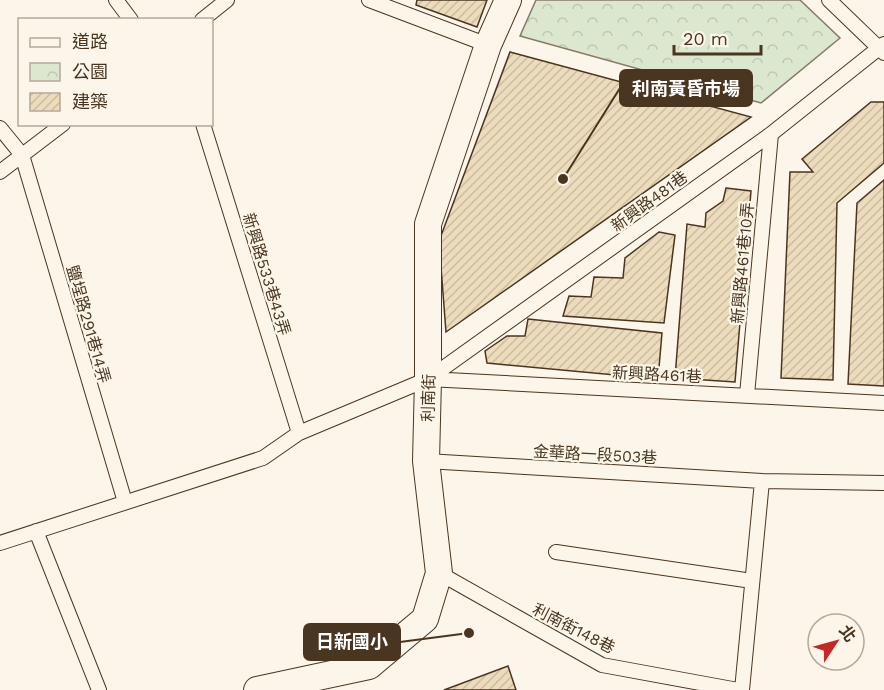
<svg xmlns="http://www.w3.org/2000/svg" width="884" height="690" viewBox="0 0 884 690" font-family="'Work Sans','Noto Sans TC',sans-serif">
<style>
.park{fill:url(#park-crowns);stroke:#887966;stroke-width:1.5}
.building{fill:url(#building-hatch);stroke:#4a3520;stroke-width:1.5}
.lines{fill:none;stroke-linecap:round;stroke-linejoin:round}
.lane-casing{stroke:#4a3520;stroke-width:16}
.street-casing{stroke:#4a3520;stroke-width:28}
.lane{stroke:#fbf6e9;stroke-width:14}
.street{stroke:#fbf6e9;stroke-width:26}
.labels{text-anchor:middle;stroke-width:4.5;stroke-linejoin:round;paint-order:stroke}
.street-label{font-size:16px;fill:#4a3520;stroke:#fbf6e9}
.leader{fill:none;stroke:#4a3520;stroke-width:2}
.callout-dot{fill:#4a3520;stroke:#fbf6e9;stroke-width:2}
.callout{fill:#4a3520;stroke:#4a3520;stroke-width:2}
.callout-label{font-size:18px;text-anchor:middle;font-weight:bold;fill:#fff}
</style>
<defs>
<pattern id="park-crowns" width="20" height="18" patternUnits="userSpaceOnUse" patternTransform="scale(1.5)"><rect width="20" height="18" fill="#dce7d0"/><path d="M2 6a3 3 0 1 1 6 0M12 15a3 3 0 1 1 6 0" fill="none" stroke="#bec7b2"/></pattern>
<pattern id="building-hatch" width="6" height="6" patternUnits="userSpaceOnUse" patternTransform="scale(1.5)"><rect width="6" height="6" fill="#ecdcbc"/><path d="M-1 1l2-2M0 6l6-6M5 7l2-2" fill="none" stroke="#ccbda1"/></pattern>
</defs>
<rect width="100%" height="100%" fill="#fbf6e9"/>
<path class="park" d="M 536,0 L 800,0 L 840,38 L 761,103 L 520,36 Z"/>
<path class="building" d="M 417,0 L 487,0 L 477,27 L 416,5 Z
M 510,52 L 751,117 L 446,332 L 439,241 Z
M 871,102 L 884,102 L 884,163 L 837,203 L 833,380 L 781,378 L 790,172 L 813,172 L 802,159 Z
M 884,180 L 884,386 L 848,384 L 857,203 Z
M 726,188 L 751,191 L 735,382 L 675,378 L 687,224 L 705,227 L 706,213 L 723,201 Z
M 659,232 L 675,235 L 664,323 L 563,316 L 569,296 L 591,297 L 594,277 L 623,278 L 625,258 Z
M 528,319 L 662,333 L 658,379 L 487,363 L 485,351 L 507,336 L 525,336 Z
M 508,666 L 516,690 L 444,690 Z"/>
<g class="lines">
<g class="lane-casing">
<path id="lane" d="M 116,0 L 131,20
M 369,0 L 488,45
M 829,0 L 884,53
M 202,20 L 227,0
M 203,124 L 299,433
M 0,128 L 22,155 L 125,502
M 0,172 L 63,124
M 428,379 L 884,403
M 747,395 L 771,134
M 426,461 L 762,481 L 884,483
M 36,531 L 99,690
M 0,543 L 263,458 L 299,433 L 428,379 L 771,134 L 884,44
M 556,552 L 752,581
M 439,573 L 602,665 L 738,690
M 742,690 L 762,481"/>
</g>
<g class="street-casing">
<path id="street" d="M 257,690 L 369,666 L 425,619 L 439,573 L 426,461 L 428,379 L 428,224 L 488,45 L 508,0"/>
</g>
<use href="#lane" class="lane"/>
<use href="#street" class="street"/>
</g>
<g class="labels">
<g class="street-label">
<text transform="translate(649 201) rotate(-36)" y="6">新興路481巷</text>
<text transform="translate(742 263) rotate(-85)" y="6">新興路461巷10弄</text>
<text transform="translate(267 274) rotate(73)" y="6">新興路533巷43弄</text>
<text transform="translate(89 324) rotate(74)" y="6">鹽埕路291巷14弄</text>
<text transform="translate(657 374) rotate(3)" y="6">新興路461巷</text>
<text transform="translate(428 398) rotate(-89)" y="6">利南街</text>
<text transform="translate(595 454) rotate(3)" y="6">金華路一段503巷</text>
<text transform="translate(574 628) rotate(27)" y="6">利南街148巷</text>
</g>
</g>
<path class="leader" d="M563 179L620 88M469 633L400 642"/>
<g class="callout-dot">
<circle cx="563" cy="179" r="6"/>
<circle cx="469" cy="633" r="6"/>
</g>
<g class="callout">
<rect x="620" y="70" width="132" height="36" rx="6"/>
<rect x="304" y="624" width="96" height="36" rx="6"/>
</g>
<g class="callout-label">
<text x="686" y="95">利南黃昏市場</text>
<text x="352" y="648">日新國小</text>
</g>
<rect x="18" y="18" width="195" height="108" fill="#fbf6e9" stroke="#b4a999" stroke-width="1.5"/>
<rect x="30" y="38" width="30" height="9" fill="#fbf6e9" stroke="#b4a999" stroke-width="1.5"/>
<text x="72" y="48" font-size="18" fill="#4a3520">道路</text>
<rect x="30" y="63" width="30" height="18" fill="url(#park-crowns)" stroke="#b4a999" stroke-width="1.5"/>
<text x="72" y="78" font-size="18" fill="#4a3520">公園</text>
<rect x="30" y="93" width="30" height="18" fill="url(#building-hatch)" stroke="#b4a999" stroke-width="1.5"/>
<text x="72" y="108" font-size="18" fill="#4a3520">建築</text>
<g transform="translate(836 642) rotate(54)"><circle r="28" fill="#fbf6e9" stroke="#b4a999" stroke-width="1.5"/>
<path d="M0-4.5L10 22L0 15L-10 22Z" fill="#c62828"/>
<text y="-9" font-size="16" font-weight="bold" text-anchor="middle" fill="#4a3520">北</text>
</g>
<path d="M674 45v9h87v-9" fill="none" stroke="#4a3520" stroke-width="3"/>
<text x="683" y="45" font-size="18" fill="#4a3520" stroke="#fbf6e9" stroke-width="4.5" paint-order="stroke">20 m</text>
</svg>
